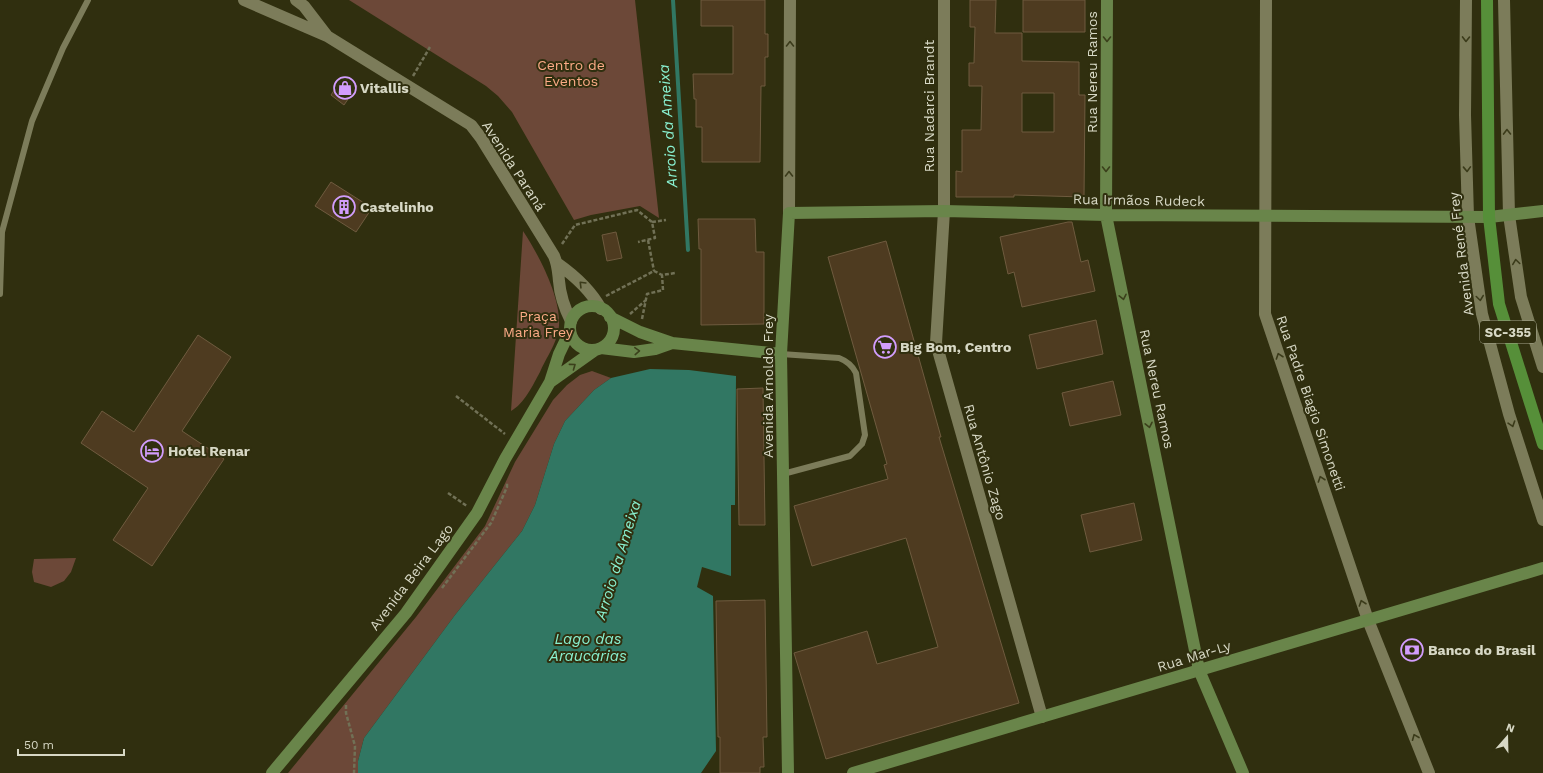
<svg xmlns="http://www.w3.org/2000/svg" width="1543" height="773" viewBox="0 0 1543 773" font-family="'Work Sans',sans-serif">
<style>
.green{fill:#6c4838}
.water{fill:#317763}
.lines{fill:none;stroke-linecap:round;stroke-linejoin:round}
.stream{stroke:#317763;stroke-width:4}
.building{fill:#4e3b20;stroke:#6f5b3f;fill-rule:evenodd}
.path{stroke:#717156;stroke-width:2.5;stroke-dasharray:4 2;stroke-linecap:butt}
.lane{stroke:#7c7c5a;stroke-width:6}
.street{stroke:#7c7c5a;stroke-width:12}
.secondary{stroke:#69854a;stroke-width:12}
.primary{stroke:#568f39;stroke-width:12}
.oneway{stroke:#3b401b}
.oneway2{stroke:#3b3b1a}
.labels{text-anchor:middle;stroke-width:4;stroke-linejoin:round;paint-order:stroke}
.shield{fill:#302f0f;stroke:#a5a58e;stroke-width:1}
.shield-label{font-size:13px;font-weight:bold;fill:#d7d8c5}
.park-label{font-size:14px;fill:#fbaa86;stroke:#302f0f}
.street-label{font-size:14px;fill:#d7d8c5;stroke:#302f0f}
.poi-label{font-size:14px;font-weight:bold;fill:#d7d8c5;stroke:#302f0f;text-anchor:start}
.water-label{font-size:15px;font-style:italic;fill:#89f1d1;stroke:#302f0f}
</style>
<rect width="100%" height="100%" fill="#302f0f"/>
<path class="green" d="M 349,0 L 635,0 L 659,218 L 640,206 L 591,215 L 574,220 L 512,112 L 498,96 L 486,86 Z
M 523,231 C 539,255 567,307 557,336 C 553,349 545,360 540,372 C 533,385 524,404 511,411 Z
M 592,371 L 611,378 L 594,390 L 565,421 L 554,444 L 535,505 L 522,531 L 455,615 L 364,738 L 358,761 L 358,773 L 288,773 L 416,617 L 485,526 L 515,462 L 553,400 L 567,385 L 580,375 Z
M 76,558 L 71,572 L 64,581 L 51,587 L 34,582 L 32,572 L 34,559 Z"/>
<path class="water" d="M 650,369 L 689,370 L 736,376 L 735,505 L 731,505 L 731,576 L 702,567 L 697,587 L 713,596 L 716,751 L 701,773 L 358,773 L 358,761 L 364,738 L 455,615 L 522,531 L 535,505 L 554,444 L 565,421 L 594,390 L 611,378 Z"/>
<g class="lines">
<path class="stream" d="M 673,0 L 688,250"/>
</g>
<path class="building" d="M 701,0 L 765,0 L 765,34 L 768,34 L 768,57 L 765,57 L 765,86 L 761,86 L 760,162 L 702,162 L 702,127 L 696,127 L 696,99 L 694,99 L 693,74 L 733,74 L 733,26 L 701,26 Z
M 970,0 L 996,0 L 995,33 L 1022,33 L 1022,61 L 1079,62 L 1079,95 L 1085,95 L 1084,197 L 1014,195 L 1014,197 L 956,197 L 956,171 L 962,172 L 962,130 L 981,130 L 982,86 L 969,86 L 969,63 L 974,63 L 975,27 L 970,27 ZM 1022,93 L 1054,93 L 1054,132 L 1022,132 Z
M 1023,0 L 1085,0 L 1085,32 L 1023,32 Z
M 343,77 L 357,86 L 344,105 L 331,95 Z
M 331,182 L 372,208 L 356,232 L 315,206 Z
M 698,219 L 755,219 L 756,252 L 764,252 L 764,324 L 701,325 L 701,249 L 699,249 Z
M 1068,222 L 1072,222 L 1081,262 L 1088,260 L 1095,291 L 1022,307 L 1014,272 L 1008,274 L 1000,237 Z
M 616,232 L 622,258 L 607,261 L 602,235 Z
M 886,241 L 941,437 L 939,437 L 1019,703 L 826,759 L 794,653 L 867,631 L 877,664 L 938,647 L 906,538 L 812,566 L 794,506 L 888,479 L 884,465 L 887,464 L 828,257 Z
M 1096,320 L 1103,354 L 1037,369 L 1029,335 Z
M 198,335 L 231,357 L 182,431 L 224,459 L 152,566 L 113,540 L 148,488 L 81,443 L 102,411 L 134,432 Z
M 1113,381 L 1121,415 L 1070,426 L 1062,393 Z
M 763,388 L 765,525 L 739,525 L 737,389 Z
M 1134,503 L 1142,540 L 1090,552 L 1081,515 Z
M 765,600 L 767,737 L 763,737 L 764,767 L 760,767 L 760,773 L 720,773 L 720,737 L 718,737 L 716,601 Z"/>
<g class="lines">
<path class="path" d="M 413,76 L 430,47
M 652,222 L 666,220
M 648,240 L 654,271
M 562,244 L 575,225 L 637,210 L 652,222 L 655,238 L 638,242
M 606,296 L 654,271 L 662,275 L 675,273
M 630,314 L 646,300
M 642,319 L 647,294 L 663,290 L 662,275
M 456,396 L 505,434
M 448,493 L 467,506
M 442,588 L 491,523 L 507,487 L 507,483
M 346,705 L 346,713 L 355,746 L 354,773"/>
<path class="lane" d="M 0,294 L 2,232 L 32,121 L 63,48 L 88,0
M 781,354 L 839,358 C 847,361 852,365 856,373 L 865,435 L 862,444 L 850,456 L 783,474"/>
<path class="street" d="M 244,0 L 327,36 L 471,125 L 481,138 L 554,256 C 558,265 558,272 559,281 C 560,295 565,309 571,321
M 296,0 L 304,6 L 327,36
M 944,0 L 944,211 L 936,343 L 1042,717
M 1266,0 L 1265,314 L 1368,620 L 1429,773
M 1466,0 L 1465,115 L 1468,217 L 1482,314 L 1509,414 L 1543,520
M 1504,0 L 1509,215 L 1521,297 L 1543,367
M 789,213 L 790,0
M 558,264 C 575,276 591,291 601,309"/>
<path class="secondary" d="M 1107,0 L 1106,215 L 1199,670 L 1243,773
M570 328a22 22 0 1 1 44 0a22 22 0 1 1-44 0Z
M 610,317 L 640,332 L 672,343 L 781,354
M 601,348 L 634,352 L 655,349 L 672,343
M 550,382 L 595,350
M 272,773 L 406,613 L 477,513 L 505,459 L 550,382 L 559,354 L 570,331
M 788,773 L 781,354 L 789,213 L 944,211 L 1106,215 L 1489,217 L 1543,211
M 853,773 L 1543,568"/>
<path class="primary" d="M 1487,0 L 1489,217 L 1499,304 L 1543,444"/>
</g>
<defs><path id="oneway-chevron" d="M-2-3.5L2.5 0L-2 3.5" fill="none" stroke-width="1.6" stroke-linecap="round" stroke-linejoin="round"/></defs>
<g class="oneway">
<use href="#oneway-chevron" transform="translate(1107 39) rotate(90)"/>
<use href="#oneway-chevron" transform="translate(1106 169) rotate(90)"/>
<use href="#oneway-chevron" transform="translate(1123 297) rotate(78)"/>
<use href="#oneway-chevron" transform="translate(637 351) rotate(-3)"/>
<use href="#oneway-chevron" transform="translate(573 366) rotate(-36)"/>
<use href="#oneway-chevron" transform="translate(1149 425) rotate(78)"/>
</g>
<g class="oneway2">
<use href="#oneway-chevron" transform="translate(1466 39) rotate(91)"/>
<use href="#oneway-chevron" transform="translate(790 44) rotate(-90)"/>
<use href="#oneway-chevron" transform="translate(1507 132) rotate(-91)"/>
<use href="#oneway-chevron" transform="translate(1467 169) rotate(88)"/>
<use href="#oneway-chevron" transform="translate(789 174) rotate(-90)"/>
<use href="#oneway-chevron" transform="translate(1516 262) rotate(-98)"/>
<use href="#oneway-chevron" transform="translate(582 284) rotate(-135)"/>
<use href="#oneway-chevron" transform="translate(1480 298) rotate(82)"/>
<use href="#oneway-chevron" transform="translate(1279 356) rotate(-109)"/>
<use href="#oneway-chevron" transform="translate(1512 424) rotate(72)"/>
<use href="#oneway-chevron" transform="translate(1321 479) rotate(-109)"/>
<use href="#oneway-chevron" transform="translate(1362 603) rotate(-109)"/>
<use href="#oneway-chevron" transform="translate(1415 737) rotate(-112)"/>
</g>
<defs>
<g id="shop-ring" transform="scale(1.15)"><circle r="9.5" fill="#302f0f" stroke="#d29dfd" stroke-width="1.5"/><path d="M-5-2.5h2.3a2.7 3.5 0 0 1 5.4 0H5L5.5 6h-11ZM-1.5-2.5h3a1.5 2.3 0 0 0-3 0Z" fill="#d29dfd"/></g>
<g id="building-ring" transform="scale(1.15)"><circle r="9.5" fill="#302f0f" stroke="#d29dfd" stroke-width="1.5"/><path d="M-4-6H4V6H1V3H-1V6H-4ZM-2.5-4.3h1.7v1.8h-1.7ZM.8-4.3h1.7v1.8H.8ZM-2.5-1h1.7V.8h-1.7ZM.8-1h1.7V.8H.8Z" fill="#d29dfd"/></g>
<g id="supermarket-ring" transform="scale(1.15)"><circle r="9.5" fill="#302f0f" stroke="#d29dfd" stroke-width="1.5"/><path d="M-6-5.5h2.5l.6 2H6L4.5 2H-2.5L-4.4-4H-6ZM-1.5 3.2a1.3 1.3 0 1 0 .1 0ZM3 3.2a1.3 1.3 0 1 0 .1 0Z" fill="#d29dfd"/></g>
<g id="hotel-ring" transform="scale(1.15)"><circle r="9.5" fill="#302f0f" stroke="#d29dfd" stroke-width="1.5"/><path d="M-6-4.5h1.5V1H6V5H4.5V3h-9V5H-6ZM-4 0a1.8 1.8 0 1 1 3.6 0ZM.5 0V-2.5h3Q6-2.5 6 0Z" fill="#d29dfd"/></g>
<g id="bank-ring" transform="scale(1.15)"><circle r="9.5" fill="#302f0f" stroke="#d29dfd" stroke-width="1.5"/><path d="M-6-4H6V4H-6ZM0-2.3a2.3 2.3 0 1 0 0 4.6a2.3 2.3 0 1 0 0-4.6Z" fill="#d29dfd"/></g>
</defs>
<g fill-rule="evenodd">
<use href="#shop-ring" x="345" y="88"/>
<use href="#building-ring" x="344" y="207"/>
<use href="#supermarket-ring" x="885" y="347"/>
<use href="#hotel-ring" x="152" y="451"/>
<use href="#bank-ring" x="1412" y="650"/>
</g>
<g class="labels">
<rect class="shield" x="1480" y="321" width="56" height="22" rx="3"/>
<g class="shield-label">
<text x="1508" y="337">SC-355</text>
</g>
<g class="park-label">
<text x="571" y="70">Centro de<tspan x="571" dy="16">Eventos</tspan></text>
<text x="538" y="321">Praça<tspan x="538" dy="16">Maria Frey</tspan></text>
</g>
<g class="street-label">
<text transform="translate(1092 72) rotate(-90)" y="5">Rua Nereu Ramos</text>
<text transform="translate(929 106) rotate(-90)" y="5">Rua Nadarci Brandt</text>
<text transform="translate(514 166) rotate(57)" y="5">Avenida Paraná</text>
<text transform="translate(1139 200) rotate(1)" y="5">Rua Irmãos Rudeck</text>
<text transform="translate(1461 254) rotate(-97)" y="5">Avenida René Frey</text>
<text transform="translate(768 386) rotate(-90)" y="5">Avenida Arnoldo Frey</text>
<text transform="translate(1157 389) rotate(78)" y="5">Rua Nereu Ramos</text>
<text transform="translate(1311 403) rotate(71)" y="5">Rua Padre Biagio Simonetti</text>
<text transform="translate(985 462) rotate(74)" y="5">Rua Antônio Zago</text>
<text transform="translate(411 577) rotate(-53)" y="5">Avenida Beira Lago</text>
<text transform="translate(1194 656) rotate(-17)" y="5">Rua Mar-Ly</text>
</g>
<g class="poi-label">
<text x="360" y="93">Vitallis</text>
<text x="360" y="212">Castelinho</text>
<text x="900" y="352">Big Bom, Centro</text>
<text x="168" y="456">Hotel Renar</text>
<text x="1428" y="655">Banco do Brasil</text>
</g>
<g class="water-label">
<text transform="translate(668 126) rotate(-94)" y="5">Arroio da Ameixa</text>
<text transform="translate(618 560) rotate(-73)" y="5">Arroio da Ameixa</text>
<text x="588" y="644">Lago das<tspan x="588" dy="17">Araucárias</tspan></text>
</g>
</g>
<g transform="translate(1507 737) rotate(20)" stroke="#302f0f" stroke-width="3" paint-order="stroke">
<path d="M0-3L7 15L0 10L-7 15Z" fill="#d7d8c5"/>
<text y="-6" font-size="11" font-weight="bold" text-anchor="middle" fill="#d7d8c5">N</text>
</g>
<path d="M18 749v6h106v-6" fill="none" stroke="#d7d8c5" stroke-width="2"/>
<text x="24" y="749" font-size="12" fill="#d7d8c5" stroke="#302f0f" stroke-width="3" paint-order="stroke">50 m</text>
</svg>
